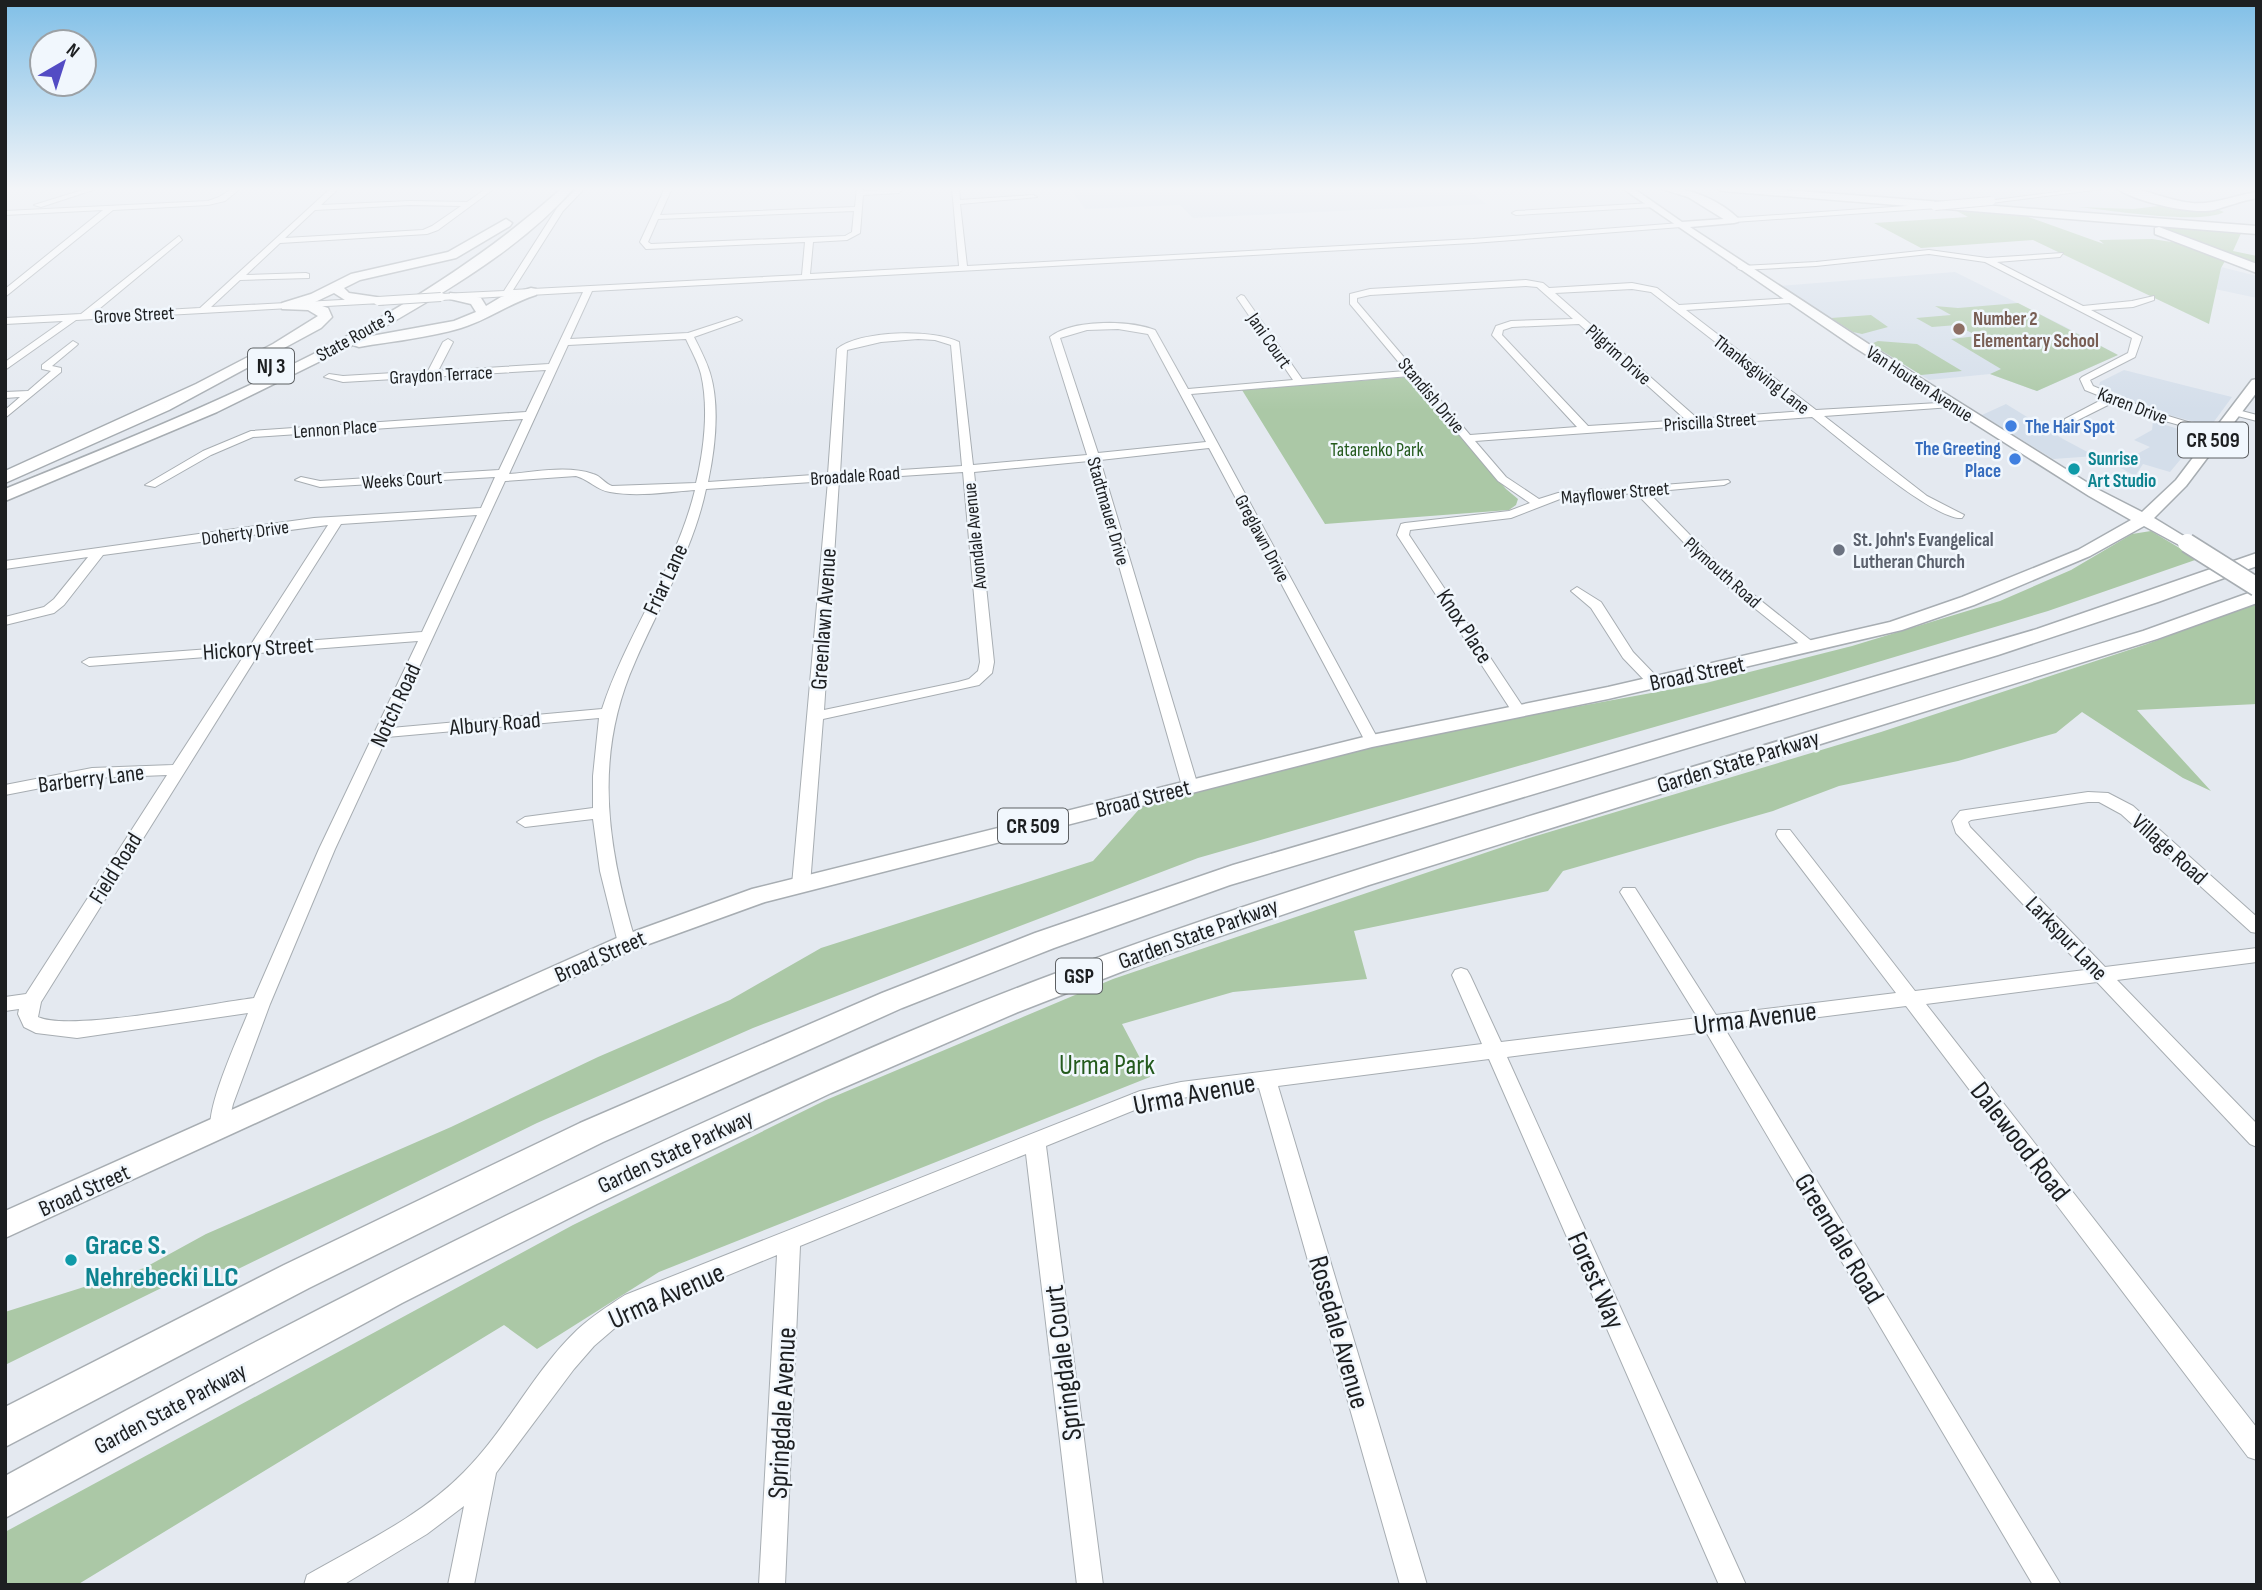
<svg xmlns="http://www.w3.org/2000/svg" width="2262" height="1590" viewBox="0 0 2262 1590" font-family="'Sofia Sans Condensed',sans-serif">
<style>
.built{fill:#d4deea}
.green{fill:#abc8a6}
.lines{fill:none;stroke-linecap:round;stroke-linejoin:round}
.minor-casing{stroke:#a7adb2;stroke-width:2}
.major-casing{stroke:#a7adb2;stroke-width:3}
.highway-casing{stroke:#a7adb2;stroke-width:3}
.minor{fill:#fff;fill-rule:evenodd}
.major{fill:#fff;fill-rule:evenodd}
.highway{fill:#fff;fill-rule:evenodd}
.minor-bridge-casing{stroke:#a7adb2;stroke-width:10;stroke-linecap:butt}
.major-bridge-casing{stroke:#a7adb2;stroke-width:21;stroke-linecap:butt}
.minor-bridge{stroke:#fff;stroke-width:8}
.major-bridge{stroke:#fff;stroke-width:18}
.education-dot{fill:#8d6e63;stroke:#f1f7fd;stroke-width:2.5}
.shop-dot{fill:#3f7fe0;stroke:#f1f7fd;stroke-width:2.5}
.culture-dot{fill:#0f9aa8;stroke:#f1f7fd;stroke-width:2.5}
.worship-dot{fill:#6b7280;stroke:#f1f7fd;stroke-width:2.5}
.labels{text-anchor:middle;stroke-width:5;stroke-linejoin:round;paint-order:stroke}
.far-street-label{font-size:19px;fill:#1d1f21;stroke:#f1f7fd}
.far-education-label{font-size:19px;font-weight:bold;fill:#785e54;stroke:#f1f7fd;text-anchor:start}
.far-shop-label{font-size:19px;font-weight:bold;fill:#366cbe;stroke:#f1f7fd;text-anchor:start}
.far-park-label{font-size:19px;fill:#245a1d;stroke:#f1f7fd}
.far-culture-label{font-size:19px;font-weight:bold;fill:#0d838f;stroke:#f1f7fd;text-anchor:start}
.far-worship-label{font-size:19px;font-weight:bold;fill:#5b616d;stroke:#f1f7fd;text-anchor:start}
.shield{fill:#f1f7fd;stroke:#5d6063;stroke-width:2}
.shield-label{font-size:21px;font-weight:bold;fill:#1d1f21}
.street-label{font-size:23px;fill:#1d1f21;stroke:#f1f7fd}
.near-street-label{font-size:28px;fill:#1d1f21;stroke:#f1f7fd}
.near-park-label{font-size:28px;fill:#245a1d;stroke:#f1f7fd}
.near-culture-label{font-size:28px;font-weight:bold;fill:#0d838f;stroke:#f1f7fd;text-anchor:start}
</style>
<rect width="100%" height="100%" fill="#e4e9f0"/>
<path class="built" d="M 1070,188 L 1466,188 L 1486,204 L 1193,218 L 1180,205 L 1085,209 Z
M 2221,267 L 2257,276 L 2257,298 L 2215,289 Z
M 1955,272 L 2064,326 L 2118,355 L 2037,391 L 1990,374 L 1929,380 L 1779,286 Z
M 2124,370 L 2191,387 L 2232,397 L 2213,423 L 2202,424 L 2155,411 L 2099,385 L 2100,382 Z
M 2006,404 L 2063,439 L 2095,456 L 2053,459 L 1982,415 Z
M 2153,421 L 2200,436 L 2170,472 L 2143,464 L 2135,476 L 2105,459 L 2137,454 L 2150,447 L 2134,440 L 2152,430 Z"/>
<path class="green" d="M 2167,205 L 2214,208 L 2224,212 C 2201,225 2109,210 2078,207 L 2133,209 Z
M 1975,210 L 2020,214 L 2104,244 L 2099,240 L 2152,239 L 2178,243 L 2225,261 L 2221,268 L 2209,324 L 2033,240 L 1921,248 L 1874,223 L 1968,217 L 1957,211 Z
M 2138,222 L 2242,231 L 2233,251 L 2257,256 L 2257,266 L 2175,232 Z
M 2018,303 L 2118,355 L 2037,391 L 1990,374 L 2001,369 L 1951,339 L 1977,336 L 1957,325 L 1932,327 L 1916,318 L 1951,315 L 1935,306 L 1958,308 Z
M 1871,315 L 1888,327 L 1862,334 L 1853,332 L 1831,318 Z
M 1878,341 L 1917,344 L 1962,371 L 1921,375 L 1871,344 Z
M 1408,377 L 1506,489 L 1518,499 L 1516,505 L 1509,510 L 1325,524 L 1242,390 Z
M 2151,531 L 2198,559 L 2048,611 L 1811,682 L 1198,858 L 753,1028 L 537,1123 L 234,1271 L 206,1266 L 5,1365 L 5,1312 L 144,1268 L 206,1234 L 451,1127 L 598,1057 L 730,1000 L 821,948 L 1093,861 L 1142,806 L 1313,761 L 1476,725 L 1706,683 L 1852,646 L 2000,601 L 2071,570 L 2132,534 Z
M 2257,603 L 2257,704 L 2137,710 L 2211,791 L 2183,778 L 2082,712 L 2056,733 L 1958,761 L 1839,786 L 1773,811 L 1563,871 L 1548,891 L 1354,931 L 1367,979 L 1233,992 L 1122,1024 L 1150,1077 L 659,1272 L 537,1349 L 504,1325 L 77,1585 L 5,1585 L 5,1532 L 573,1225 L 826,1100 L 1113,979 L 1526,839 L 1881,732 L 2147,644 Z"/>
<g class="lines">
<g class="minor-casing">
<path id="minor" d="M 89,188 L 99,188 L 41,207 L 34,205 Z
M 233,188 L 241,188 L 225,201 L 208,205 L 113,210 L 5,297 L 5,289 L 103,210 L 5,215 L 5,211 L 208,201 L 219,197 Z
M 331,188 L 339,188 L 321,205 L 410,201 L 467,202 L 487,188 L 495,188 L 438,230 L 427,234 L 280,243 L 246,275 L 306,273 L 309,274 L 309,278 L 240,280 L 211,307 L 378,298 L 382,301 L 381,303 L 76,320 L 5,370 L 5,362 L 63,321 L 5,324 L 5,318 L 81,314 L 179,236 L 182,240 L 93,314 L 200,308 ZM 410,205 L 461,206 L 432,226 L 423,230 L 285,238 L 315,210 Z
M 577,188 L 585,188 L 563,211 L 513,290 L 802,275 L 805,242 L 646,249 L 640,242 L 665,188 L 672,188 L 660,215 L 855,207 L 857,188 L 863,188 L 863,191 L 902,189 L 899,193 L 863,195 L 860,233 L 847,240 L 813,242 L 810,274 L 959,266 L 952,188 L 959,188 L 960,200 L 1033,195 L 1037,197 L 960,204 L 967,266 L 1473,239 L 1681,223 L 1685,225 L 1681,227 L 1473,243 L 592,291 L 570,339 L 688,333 L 737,317 L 742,320 L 694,337 C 700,349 706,360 710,373 C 720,406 715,449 708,482 L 828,474 L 837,349 C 860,330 934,329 959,342 L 973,465 L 1087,455 L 1050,337 C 1072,319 1130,320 1155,330 L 1188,389 L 1293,380 L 1237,298 L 1241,295 L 1244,296 L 1302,379 L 1406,371 L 1350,304 L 1350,294 L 1370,289 L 1526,280 L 1543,283 L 1549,288 L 1632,283 L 1657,288 L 1679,305 L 1794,298 L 1794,302 L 1791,303 L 1686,310 L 1816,410 L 1956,402 L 1957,404 L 1952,407 L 1824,416 L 1927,496 L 1964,515 L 1962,518 C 1934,521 1838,437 1812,417 L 1475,441 L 1506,477 L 1539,499 L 1558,493 L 1728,480 L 1730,482 L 1724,485 L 1648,492 L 1730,576 L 1819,647 L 1812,651 L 1807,650 L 1722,582 L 1636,493 L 1560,499 L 1511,518 L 1410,530 L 1409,535 L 1525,710 L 1518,714 L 1511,710 L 1397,535 L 1401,524 L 1405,523 L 1509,511 L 1530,503 L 1498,481 L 1410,376 L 1191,394 L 1379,741 L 1377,744 L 1367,744 L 1365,741 L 1209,448 L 1100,460 L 1198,786 L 1190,791 L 1182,786 L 1089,461 L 974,472 L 994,662 L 992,673 L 979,685 L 823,719 L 810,885 L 807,889 L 795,889 L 792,885 L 828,481 L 706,489 C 693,551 660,604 635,662 C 593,756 607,847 636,943 L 633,948 L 621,948 L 618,943 L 600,871 L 593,819 L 525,827 L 517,822 L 525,817 L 593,808 L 593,776 L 599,718 L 387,737 L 335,849 L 270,1004 L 233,1104 L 226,1134 L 219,1137 L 212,1134 C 202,1115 239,1036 248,1013 L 77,1038 L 36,1033 L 24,1027 L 18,1014 L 19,1009 L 5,1011 L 5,997 L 26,994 L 167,775 L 92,778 L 5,795 L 5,785 L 92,768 L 173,765 L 245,654 L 89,666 L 82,662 L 89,658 L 250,646 L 328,525 L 103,555 L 64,605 L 54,613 L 5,625 L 5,617 L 44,607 L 54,599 L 88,557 L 5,569 L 5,561 L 314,518 L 481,508 L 495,477 L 320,487 L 295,480 L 301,477 L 320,481 L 499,470 L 523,419 L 253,437 L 211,455 L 155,487 L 145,485 L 203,451 L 251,431 L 526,412 L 546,370 L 343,382 L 324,377 L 329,374 L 343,376 L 428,371 L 443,342 L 448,339 L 453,342 L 438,371 L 549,364 L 583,292 L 441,300 L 437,297 L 441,294 L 504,291 L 557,208 ZM 854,211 L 852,232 L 845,236 L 651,244 L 648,242 L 658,219 ZM 1526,286 L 1537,287 L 1573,319 L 1511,321 L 1496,326 L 1492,335 L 1577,427 L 1470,435 L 1357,302 L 1357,298 L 1370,295 ZM 1632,289 L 1651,292 L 1804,411 L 1698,419 L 1555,293 ZM 1579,324 L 1686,420 L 1588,426 L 1502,335 L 1503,330 L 1512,327 ZM 1118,329 L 1148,334 L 1206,442 L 1098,453 L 1060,338 L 1087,330 ZM 686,339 C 691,350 698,362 701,374 C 709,408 704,450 696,483 L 612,486 C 604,483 601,476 593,474 C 568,465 535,472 509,474 L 568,345 ZM 918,339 L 935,340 L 951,345 L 962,466 L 840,474 L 847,350 L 881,342 ZM 963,472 L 980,662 L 978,671 L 969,679 L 958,682 L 824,710 L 839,480 ZM 576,476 C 590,480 596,490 610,492 C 638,497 667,492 695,490 C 676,568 627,633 602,709 L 391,728 L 505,481 ZM 477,515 L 422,632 L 265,644 L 341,524 ZM 418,641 L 319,849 L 254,998 C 213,1003 69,1032 38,1017 L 41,1002 L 259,653 Z
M 2090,188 L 2110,188 L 1991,203 L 1987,201 Z
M 1652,203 L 1655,207 L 1516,215 L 1512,213 L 1516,211 Z
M 1935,204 L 1938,208 L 1734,222 L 1730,220 L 1734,218 Z
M 1929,250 L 1987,258 L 2063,253 L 2060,257 L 1997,262 L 2083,306 L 2132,301 L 2154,296 L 2154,300 L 2133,307 L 2091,310 L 2142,337 L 2135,357 L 2090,380 L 2093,386 L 2155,412 L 2224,433 L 2215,435 L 2147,416 L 2114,402 L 2074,422 L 2073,430 L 2065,430 L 2065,419 L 2105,398 L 2085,390 L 2080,379 L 2082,377 L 2128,353 L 2132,338 L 1985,262 L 1929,254 L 1816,266 L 1741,270 L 1737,268 L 1741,266 L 1816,262 Z
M 73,341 L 78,344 L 76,346 L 52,366 L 61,368 L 61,372 L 5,418 L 5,410 L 20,397 L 5,398 L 5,392 L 28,391 L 51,371 L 42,369 L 42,365 Z
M 2234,409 L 2257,415 L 2257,421 L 2230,414 L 2230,410 Z
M 1577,587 L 1601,602 L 1633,652 L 1659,679 L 1661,682 L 1659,685 L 1649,685 L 1623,658 L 1591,608 L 1571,591 Z
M 2088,792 L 2108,793 L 2133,806 L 2257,917 L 2257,933 L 2251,932 L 2121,814 L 2099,802 L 2088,802 L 1971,820 L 1968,822 L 1970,827 L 2105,967 L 2257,948 L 2257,962 L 2117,980 L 2257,1124 L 2257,1147 L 2250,1144 L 2097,982 L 1926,1004 L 2257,1428 L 2257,1460 L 2248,1457 L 1906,1006 L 1725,1029 L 2061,1585 L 2033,1585 L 1706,1032 L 1507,1057 L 1746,1585 L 1719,1585 L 1489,1059 L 1278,1086 L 1427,1585 L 1400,1585 L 1259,1088 L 1181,1098 L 1142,1107 L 1046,1146 L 1103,1585 L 1077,1585 L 1026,1154 L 800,1246 L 785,1585 L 759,1585 L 777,1255 L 641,1311 L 616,1327 L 594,1346 L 574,1369 L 496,1473 L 474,1585 L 448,1585 L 464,1506 L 427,1534 L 343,1585 L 304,1585 L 307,1575 C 361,1544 420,1517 464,1472 C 507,1429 533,1372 577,1330 C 592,1316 608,1306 625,1295 L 1140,1091 L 1181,1082 L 1482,1044 L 1452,975 L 1455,970 L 1461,968 L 1467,970 L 1470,975 L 1501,1042 L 1698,1018 L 1620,892 L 1623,888 L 1635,888 L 1716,1015 L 1896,993 L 1778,838 L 1776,834 L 1778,830 L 1790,830 L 1915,991 L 2085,970 L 1956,833 L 1952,821 L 1960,811 L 1966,810 Z"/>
</g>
<g class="major-casing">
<path id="major" d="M 1622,188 L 1633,188 L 1682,222 L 1738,218 L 1738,222 L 1734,223 L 1690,227 L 1922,379 L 2099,490 L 2142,512 L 2176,480 L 2252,380 L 2257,379 L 2257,392 L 2186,486 L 2154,518 L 2195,543 L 2193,546 L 2181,546 L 2144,526 L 2090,556 L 1974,605 L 1902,630 L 1608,699 L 1372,747 L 765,902 L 635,949 L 5,1238 L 5,1211 L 619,937 L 752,889 L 1372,735 L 1608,687 L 1890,622 L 1962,597 L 2078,550 L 2131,520 L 2089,496 L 1854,347 Z"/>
</g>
<g class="highway-casing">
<path id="highway" d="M 562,188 L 574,188 C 520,250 437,297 366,337 L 454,321 L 476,312 L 471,304 L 450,299 L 450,293 L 481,298 L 486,306 L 501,297 L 531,288 L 536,289 L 536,295 C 508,304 488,320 461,328 C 428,338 393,341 359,347 L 353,345 L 217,412 L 5,501 L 5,489 C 201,409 403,331 562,188 Z
M 1659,188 C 1687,186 1720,200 1740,220 L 1730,223 L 1688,197 Z
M 1716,188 L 1760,188 L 2257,226 L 2257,234 L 1722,191 Z
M 2116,188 C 2142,186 2166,201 2192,203 C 2212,205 2236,195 2257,192 L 2257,198 C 2240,201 2229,206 2214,210 C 2191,215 2134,201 2116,188 Z
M 506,219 L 512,223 L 510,226 L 456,258 L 360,280 L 344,288 L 349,293 L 383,298 L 383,304 L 345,300 L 334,293 L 313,303 L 328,308 L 332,317 L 321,328 L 169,410 L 5,483 L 5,471 L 196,384 L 273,344 L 318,316 L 308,310 L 282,309 L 282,303 L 311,294 L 351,274 L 448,252 Z
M 2159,227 L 2257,264 L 2257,273 L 2155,234 L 2155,228 Z
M 2257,553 L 2257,566 L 2158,602 L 1998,655 L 1230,885 L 1054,948 L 902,1008 L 603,1142 L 309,1288 L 5,1447 L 5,1407 L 284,1265 L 580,1123 L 882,993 L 1035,933 L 1233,865 L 2037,629 Z
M 2257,590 L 2257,603 L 2157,639 L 1369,885 L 1162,956 L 1018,1012 L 831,1093 L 597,1204 L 402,1303 L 5,1518 L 5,1476 C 246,1344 489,1219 740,1106 C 838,1062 937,1018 1038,980 C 1222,910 1411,852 1599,795 C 1781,741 1961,685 2143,631 Z"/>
</g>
<use href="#minor" class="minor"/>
<use href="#major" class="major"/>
<use href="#highway" class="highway"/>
<g class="minor-bridge-casing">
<path id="minor-bridge" d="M 1935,206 L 1991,201
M 378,301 L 441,297"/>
</g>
<g class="major-bridge-casing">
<path id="major-bridge" d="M 2187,543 L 2257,587"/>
</g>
<use href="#minor-bridge" class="minor-bridge"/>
<use href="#major-bridge" class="major-bridge"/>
</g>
<linearGradient id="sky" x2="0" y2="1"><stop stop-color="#80bfe7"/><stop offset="0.46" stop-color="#f3f5f8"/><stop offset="1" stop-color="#f3f5f8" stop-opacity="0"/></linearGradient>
<rect width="2262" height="410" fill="url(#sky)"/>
<circle class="education-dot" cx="1959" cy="329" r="7"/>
<g class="shop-dot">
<circle cx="2011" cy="426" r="7"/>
<circle cx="2015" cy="459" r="7"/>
</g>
<g class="culture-dot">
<circle cx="2074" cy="469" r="7"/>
<circle cx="71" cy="1260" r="7"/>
</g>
<circle class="worship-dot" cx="1839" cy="550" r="7"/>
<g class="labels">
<g class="far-street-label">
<text transform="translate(134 314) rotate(-3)" y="7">Grove Street</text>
<text transform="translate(355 335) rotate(-29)" y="7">State Route 3</text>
<text transform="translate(1270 340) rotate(55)" y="7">Jani Court</text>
<text transform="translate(1619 354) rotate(42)" y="7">Pilgrim Drive</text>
<text transform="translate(441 374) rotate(-3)" y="7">Graydon Terrace</text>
<text transform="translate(1762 374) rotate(38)" y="7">Thanksgiving Lane</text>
<text transform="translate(1920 383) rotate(33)" y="7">Van Houten Avenue</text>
<text transform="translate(1432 395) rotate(50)" y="7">Standish Drive</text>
<text transform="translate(2133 405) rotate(21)" y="7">Karen Drive</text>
<text transform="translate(1710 421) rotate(-4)" y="7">Priscilla Street</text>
<text transform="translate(335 428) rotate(-4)" y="7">Lennon Place</text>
<text transform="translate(855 475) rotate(-4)" y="7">Broadale Road</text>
<text transform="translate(402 479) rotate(-4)" y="7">Weeks Court</text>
<text transform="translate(1615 492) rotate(-5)" y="7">Mayflower Street</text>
<text transform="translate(1109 511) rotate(74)" y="7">Stadtmauer Drive</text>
<text transform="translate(245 532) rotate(-8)" y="7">Doherty Drive</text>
<text transform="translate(974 536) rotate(-96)" y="7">Avondale Avenue</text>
<text transform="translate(1263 538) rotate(62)" y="7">Greglawn Drive</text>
<text transform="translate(1723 572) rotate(42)" y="7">Plymouth Road</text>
</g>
<g class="far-education-label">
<text x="1973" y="325">Number 2<tspan x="1973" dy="22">Elementary School</tspan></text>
</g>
<g class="far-shop-label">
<text x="2025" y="433">The Hair Spot</text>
<text x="2001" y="455" text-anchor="end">The Greeting<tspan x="2001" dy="22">Place</tspan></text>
</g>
<g class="far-park-label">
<text x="1377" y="456">Tatarenko Park</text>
</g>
<g class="far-culture-label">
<text x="2088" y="465">Sunrise<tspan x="2088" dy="22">Art Studio</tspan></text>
</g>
<g class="far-worship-label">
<text x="1853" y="546">St. John's Evangelical<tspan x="1853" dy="22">Lutheran Church</tspan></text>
</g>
<g class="shield">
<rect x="248" y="348.5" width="46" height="35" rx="5"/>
<rect x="2178" y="422.5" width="70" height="35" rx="5"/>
<rect x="998" y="808.5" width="70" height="35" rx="5"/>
<rect x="1056" y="958.5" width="46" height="35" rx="5"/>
</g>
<g class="shield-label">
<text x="271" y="373">NJ 3</text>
<text x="2213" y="447">CR 509</text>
<text x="1033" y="833">CR 509</text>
<text x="1079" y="983">GSP</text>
</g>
<g class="street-label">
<text transform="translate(665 579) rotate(-65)" y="8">Friar Lane</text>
<text transform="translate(823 619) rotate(-86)" y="8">Greenlawn Avenue</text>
<text transform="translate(1465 626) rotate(57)" y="8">Knox Place</text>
<text transform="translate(258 648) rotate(-4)" y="8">Hickory Street</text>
<text transform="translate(1697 673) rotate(-12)" y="8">Broad Street</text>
<text transform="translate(395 705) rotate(-65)" y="8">Notch Road</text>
<text transform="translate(495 723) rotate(-5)" y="8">Albury Road</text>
<text transform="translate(1738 761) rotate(-17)" y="8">Garden State Parkway</text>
<text transform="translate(91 778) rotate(-7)" y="8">Barberry Lane</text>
<text transform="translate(1143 798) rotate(-14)" y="8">Broad Street</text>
<text transform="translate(2170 849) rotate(42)" y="8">Village Road</text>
<text transform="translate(115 868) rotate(-58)" y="8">Field Road</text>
<text transform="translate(1198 933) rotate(-20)" y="8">Garden State Parkway</text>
<text transform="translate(2067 938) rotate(46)" y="8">Larkspur Lane</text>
<text transform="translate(600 956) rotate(-24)" y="8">Broad Street</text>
<text transform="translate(675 1151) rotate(-25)" y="8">Garden State Parkway</text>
<text transform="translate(84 1190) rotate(-24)" y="8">Broad Street</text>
<text transform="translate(170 1408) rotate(-28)" y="8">Garden State Parkway</text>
</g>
<g class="near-street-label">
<text transform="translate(1755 1017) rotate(-7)" y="10">Urma Avenue</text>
<text transform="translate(1194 1093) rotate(-11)" y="10">Urma Avenue</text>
<text transform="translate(2021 1141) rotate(52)" y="10">Dalewood Road</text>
<text transform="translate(1840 1238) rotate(59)" y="10">Greendale Road</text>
<text transform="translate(1597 1280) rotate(66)" y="10">Forest Way</text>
<text transform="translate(666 1295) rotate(-24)" y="10">Urma Avenue</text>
<text transform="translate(1340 1332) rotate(74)" y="10">Rosedale Avenue</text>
<text transform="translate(1062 1363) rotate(-97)" y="10">Springdale Court</text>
<text transform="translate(781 1413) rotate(-87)" y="10">Springdale Avenue</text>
</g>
<g class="near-park-label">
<text x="1107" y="1074">Urma Park</text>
</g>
<g class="near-culture-label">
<text x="85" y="1254">Grace S.<tspan x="85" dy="32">Nehrebecki LLC</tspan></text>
</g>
</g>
<rect width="2262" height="1590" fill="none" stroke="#1d1f21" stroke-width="14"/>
<g transform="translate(63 63) rotate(39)"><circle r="33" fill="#f1f7fd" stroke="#9ca1a5" stroke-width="2"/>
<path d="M0-5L12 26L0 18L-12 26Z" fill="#534cc4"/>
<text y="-10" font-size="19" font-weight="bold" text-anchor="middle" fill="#1d1f21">N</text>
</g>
</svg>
